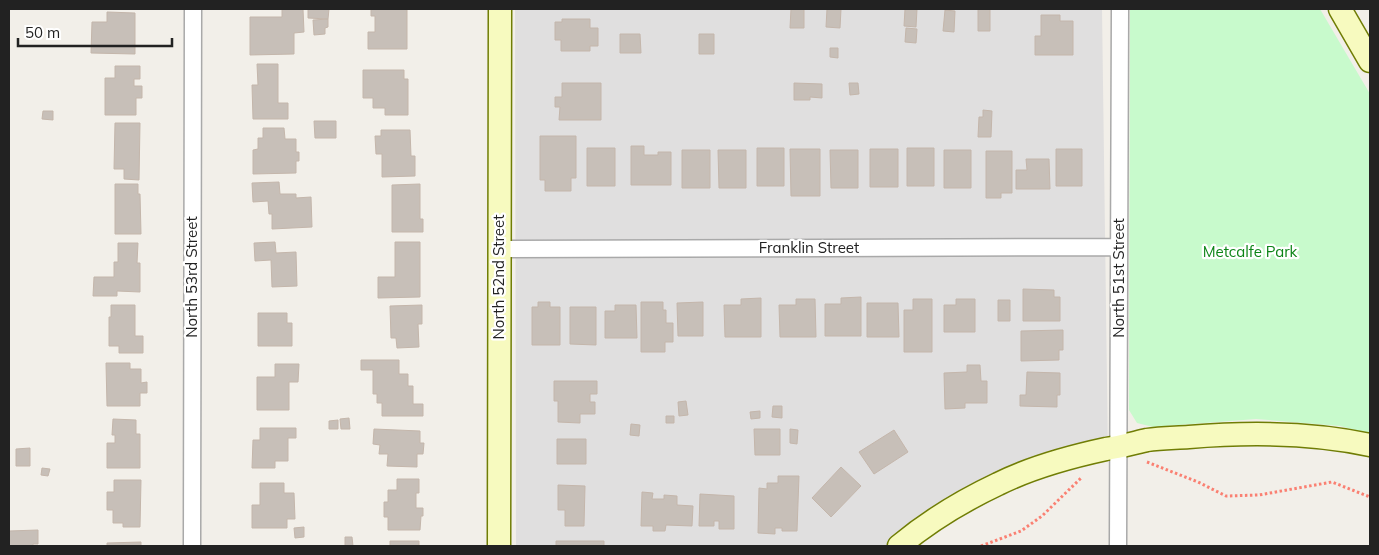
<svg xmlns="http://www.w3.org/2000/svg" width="1379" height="555" viewBox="0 0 1379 555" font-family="Mulish,sans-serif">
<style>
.residential{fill:#e0dfdf}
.park{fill:#c8facc}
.building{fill:#c7bfb8;stroke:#c4b6ab}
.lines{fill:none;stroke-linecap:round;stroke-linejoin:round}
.street-casing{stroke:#a9a9a9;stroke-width:19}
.secondary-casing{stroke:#707d05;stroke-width:25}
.path{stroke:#fa8072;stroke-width:3;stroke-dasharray:2.5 2.5;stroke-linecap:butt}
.street{stroke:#fff;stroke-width:16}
.secondary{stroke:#f7fabf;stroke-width:22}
.labels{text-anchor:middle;stroke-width:4.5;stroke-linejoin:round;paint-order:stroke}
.street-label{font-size:15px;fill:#222;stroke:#fff}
.park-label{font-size:15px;fill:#0c8416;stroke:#fff}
</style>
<rect width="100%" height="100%" fill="#f2efe9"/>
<path class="residential" d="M 515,9 L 1102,9 L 1108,456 L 988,494 L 916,546 L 516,546 Z"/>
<path class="park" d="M 1130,9 L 1320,9 L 1370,94 L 1370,434 L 1340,426 L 1256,419 L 1153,427 L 1137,423 L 1129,410 Z"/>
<path class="building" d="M 282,9 L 303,9 L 304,32 L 294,33 L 294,54 L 250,55 L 250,17 L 282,17 Z
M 308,9 L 329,9 L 328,19 L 308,18 Z
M 371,9 L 407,9 L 407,49 L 368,49 L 368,32 L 375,32 L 375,16 L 371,16 Z
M 791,9 L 804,9 L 804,28 L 790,28 Z
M 827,9 L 841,9 L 840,28 L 826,27 Z
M 905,9 L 917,9 L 916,27 L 904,26 Z
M 978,9 L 990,9 L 990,31 L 978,31 Z
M 945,10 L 955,11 L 954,32 L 943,31 Z
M 107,12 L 135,13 L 135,54 L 91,53 L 92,22 L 107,22 Z
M 1041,15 L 1060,15 L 1060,21 L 1073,21 L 1073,55 L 1035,55 L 1035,36 L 1041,36 Z
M 328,19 L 328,27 L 325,28 L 325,34 L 314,35 L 313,20 Z
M 562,19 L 590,19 L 590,28 L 598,28 L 598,46 L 590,46 L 590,51 L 561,51 L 561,40 L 555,40 L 555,22 L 562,22 Z
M 906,28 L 917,29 L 916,43 L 905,42 Z
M 620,34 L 640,34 L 641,53 L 620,53 Z
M 699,34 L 714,34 L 714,54 L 699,54 Z
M 830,48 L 838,48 L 838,58 L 830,57 Z
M 257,64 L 278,64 L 278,103 L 288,103 L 288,119 L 253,119 L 252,85 L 258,85 Z
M 115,66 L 140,66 L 140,79 L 134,79 L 134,86 L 142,86 L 142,98 L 136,98 L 136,115 L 105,115 L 105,78 L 115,78 Z
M 363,70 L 404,70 L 404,79 L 408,79 L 408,115 L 385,115 L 385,108 L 373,108 L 373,98 L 363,98 Z
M 562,83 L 601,83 L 601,120 L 559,120 L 560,107 L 555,107 L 555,97 L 562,97 Z
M 794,83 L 822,84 L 822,98 L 810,97 L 810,100 L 794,100 Z
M 849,83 L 858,83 L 859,94 L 850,95 Z
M 983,110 L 992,111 L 991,137 L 978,137 L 979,117 L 983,117 Z
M 43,111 L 53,111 L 53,120 L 42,119 Z
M 314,121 L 336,121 L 336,138 L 315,138 Z
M 115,123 L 140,123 L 139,180 L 124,179 L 124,169 L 114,169 Z
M 263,128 L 284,128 L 285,139 L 296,139 L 296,152 L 299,152 L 299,161 L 296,161 L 296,173 L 253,174 L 253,150 L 258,149 L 258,138 L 263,138 Z
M 381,130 L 410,130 L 411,156 L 415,156 L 415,176 L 382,177 L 382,154 L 376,154 L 375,136 L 381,136 Z
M 540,136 L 576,136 L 576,178 L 571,178 L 571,191 L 545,191 L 545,180 L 540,180 Z
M 631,146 L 644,146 L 644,155 L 658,155 L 658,152 L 671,152 L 671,185 L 631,185 Z
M 587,148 L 615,148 L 615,186 L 587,186 Z
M 757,148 L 784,148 L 784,186 L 757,186 Z
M 907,148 L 934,148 L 934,186 L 907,186 Z
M 790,149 L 820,149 L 820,196 L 791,196 Z
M 870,149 L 898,149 L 898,187 L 870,187 Z
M 1056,149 L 1082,149 L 1082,186 L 1056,186 Z
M 682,150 L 710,150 L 710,188 L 682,188 Z
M 718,150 L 746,150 L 746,188 L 719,188 Z
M 830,150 L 858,150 L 858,188 L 831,188 Z
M 944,150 L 971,150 L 971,188 L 944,188 Z
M 986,151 L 1012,151 L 1012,193 L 1001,193 L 1001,198 L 986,198 Z
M 1026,159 L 1049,159 L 1050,189 L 1016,189 L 1016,170 L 1027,170 Z
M 279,182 L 280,194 L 296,194 L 296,198 L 311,197 L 312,227 L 272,229 L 272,214 L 269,214 L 268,201 L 253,202 L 252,183 Z
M 115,184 L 138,184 L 138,194 L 140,194 L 141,234 L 115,234 Z
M 420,184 L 420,219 L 423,219 L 423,232 L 392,232 L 392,185 Z
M 275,242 L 276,253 L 296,252 L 297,286 L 272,287 L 271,260 L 255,261 L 254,243 Z
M 395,242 L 420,242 L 420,297 L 378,298 L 378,277 L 395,277 Z
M 118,243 L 138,243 L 137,263 L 140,263 L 140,292 L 117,291 L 117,296 L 93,296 L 94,277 L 114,277 L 114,262 L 118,262 Z
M 1023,289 L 1054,290 L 1054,297 L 1060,297 L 1060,321 L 1023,321 Z
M 861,297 L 861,336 L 825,336 L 825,304 L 841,304 L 841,298 Z
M 761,298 L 761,337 L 725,337 L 724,305 L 741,305 L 741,299 Z
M 796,299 L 815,299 L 816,337 L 780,337 L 779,305 L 796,305 Z
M 913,299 L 932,299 L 932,352 L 904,352 L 904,310 L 913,310 Z
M 956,299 L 975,299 L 975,332 L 944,332 L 944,305 L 956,305 Z
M 998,300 L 1010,300 L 1010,321 L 998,321 Z
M 538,302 L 550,302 L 550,307 L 560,307 L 560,345 L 532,345 L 532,307 L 538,307 Z
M 641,302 L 663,302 L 663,310 L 666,310 L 666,323 L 673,323 L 673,342 L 665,342 L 665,352 L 641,352 Z
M 703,302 L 703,336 L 678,336 L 677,303 Z
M 867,303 L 898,303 L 899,337 L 867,337 Z
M 111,305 L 135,305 L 135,336 L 143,336 L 143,353 L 119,353 L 119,346 L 109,346 L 109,317 L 111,317 Z
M 422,305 L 422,324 L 418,324 L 419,347 L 397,348 L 396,338 L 391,338 L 390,306 Z
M 615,305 L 636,305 L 637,338 L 605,338 L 605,311 L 615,311 Z
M 570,307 L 596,307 L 596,345 L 570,344 Z
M 258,313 L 287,313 L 287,323 L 292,323 L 292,346 L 258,346 Z
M 1063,330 L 1063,350 L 1059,350 L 1059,360 L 1021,361 L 1021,331 Z
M 361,360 L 399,360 L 399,374 L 408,374 L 408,386 L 413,386 L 413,404 L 423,404 L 423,416 L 382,416 L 382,403 L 377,403 L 377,394 L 373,394 L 373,370 L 361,370 Z
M 106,363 L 130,363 L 130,369 L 141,369 L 141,383 L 147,382 L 147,393 L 140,393 L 140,406 L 107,406 Z
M 275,364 L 299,364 L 298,382 L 289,382 L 289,410 L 257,410 L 257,377 L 275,377 Z
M 967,365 L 980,365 L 981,381 L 987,381 L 987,403 L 965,403 L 965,408 L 945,409 L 944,373 L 967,372 Z
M 1027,372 L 1060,373 L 1060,395 L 1057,395 L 1057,407 L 1020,406 L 1020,395 L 1026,395 Z
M 554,381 L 597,381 L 597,394 L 590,394 L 590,402 L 595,402 L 595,414 L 580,414 L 580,423 L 558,422 L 558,401 L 554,401 Z
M 686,401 L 688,415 L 679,416 L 678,402 Z
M 773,406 L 782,406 L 782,418 L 772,417 Z
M 760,411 L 760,418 L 751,419 L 750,412 Z
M 666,416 L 674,416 L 674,423 L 666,423 Z
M 349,418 L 350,429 L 341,429 L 340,419 Z
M 113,419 L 136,420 L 136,434 L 140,434 L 140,468 L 107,468 L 107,443 L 115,443 L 115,435 L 112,435 Z
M 338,420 L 338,429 L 329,429 L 329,421 Z
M 631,424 L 640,425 L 639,436 L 630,435 Z
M 260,428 L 296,428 L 296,438 L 288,438 L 288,461 L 275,461 L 275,468 L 252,468 L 253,440 L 260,440 Z
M 374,429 L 420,431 L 420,443 L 424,443 L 423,454 L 417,454 L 417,467 L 387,466 L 388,454 L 379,454 L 380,445 L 373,444 Z
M 754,429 L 780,429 L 780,455 L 755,455 Z
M 790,429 L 798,430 L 797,444 L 790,443 Z
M 894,430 L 908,452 L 874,474 L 859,452 Z
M 557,439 L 586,439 L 586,464 L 557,464 Z
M 30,448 L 30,466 L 16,466 L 16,449 Z
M 841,467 L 861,486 L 831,517 L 812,498 Z
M 42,468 L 50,469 L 48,476 L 41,475 Z
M 778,476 L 799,476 L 797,531 L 782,531 L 782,528 L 775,528 L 775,534 L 758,533 L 759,488 L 767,489 L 767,483 L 778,483 Z
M 397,479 L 419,479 L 419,493 L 416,493 L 416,508 L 423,508 L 423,516 L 421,516 L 420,530 L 388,530 L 388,517 L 384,517 L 384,502 L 388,502 L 388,490 L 397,490 Z
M 114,480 L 141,480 L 140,527 L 123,527 L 123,523 L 113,523 L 113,510 L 107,510 L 107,492 L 114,492 Z
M 260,483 L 284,483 L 284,493 L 294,493 L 295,519 L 287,519 L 287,528 L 252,528 L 252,505 L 260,505 Z
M 558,485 L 585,486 L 584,526 L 565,526 L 565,510 L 558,510 Z
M 642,492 L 653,493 L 652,499 L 664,499 L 664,495 L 677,496 L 677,505 L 693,506 L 692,526 L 666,525 L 665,531 L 653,531 L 653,526 L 641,526 Z
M 700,494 L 734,496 L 734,529 L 719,529 L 719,521 L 714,521 L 714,526 L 699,526 Z
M 304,527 L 304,537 L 295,538 L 294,528 Z
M 38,530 L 38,544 L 33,544 L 33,546 L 9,546 L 9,531 Z
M 345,537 L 352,537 L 353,546 L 345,546 Z
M 390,541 L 419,541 L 419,546 L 390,546 Z
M 556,541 L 604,541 L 604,546 L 556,546 Z
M 141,542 L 141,546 L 107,546 L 107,543 Z"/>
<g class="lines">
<g class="street-casing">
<path id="street" d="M 499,249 L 1119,247
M 192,546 L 193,9
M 1118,546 L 1120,9"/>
</g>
<g class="secondary-casing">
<path id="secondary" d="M 1340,9 L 1370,61
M 499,546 L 500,9
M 899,546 C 929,521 962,501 998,484 C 1032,467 1069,457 1106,449 C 1120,447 1134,443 1147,440 C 1161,438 1175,438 1189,437 C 1250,432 1310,432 1370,445"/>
</g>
<path class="path" d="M 1147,462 L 1198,482 L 1226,496 L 1259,495 L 1332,482 L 1370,497
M 981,546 L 1021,531 L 1042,516 L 1081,478"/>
<use href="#street" class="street"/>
<use href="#secondary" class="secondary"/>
</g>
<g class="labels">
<g class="street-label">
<text x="809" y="253">Franklin Street</text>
<text transform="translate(192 277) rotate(-90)" y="5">North 53rd Street</text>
<text transform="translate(499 277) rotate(-90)" y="5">North 52nd Street</text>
<text transform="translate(1119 278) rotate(-90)" y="5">North 51st Street</text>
</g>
<g class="park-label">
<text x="1250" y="257">Metcalfe Park</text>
</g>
</g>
<rect width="1379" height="555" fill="none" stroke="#222222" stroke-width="20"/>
<path d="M18 38v8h154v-8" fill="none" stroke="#222222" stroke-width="2.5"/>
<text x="25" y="38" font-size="15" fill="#222222" stroke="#ffffff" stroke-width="4" paint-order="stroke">50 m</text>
</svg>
